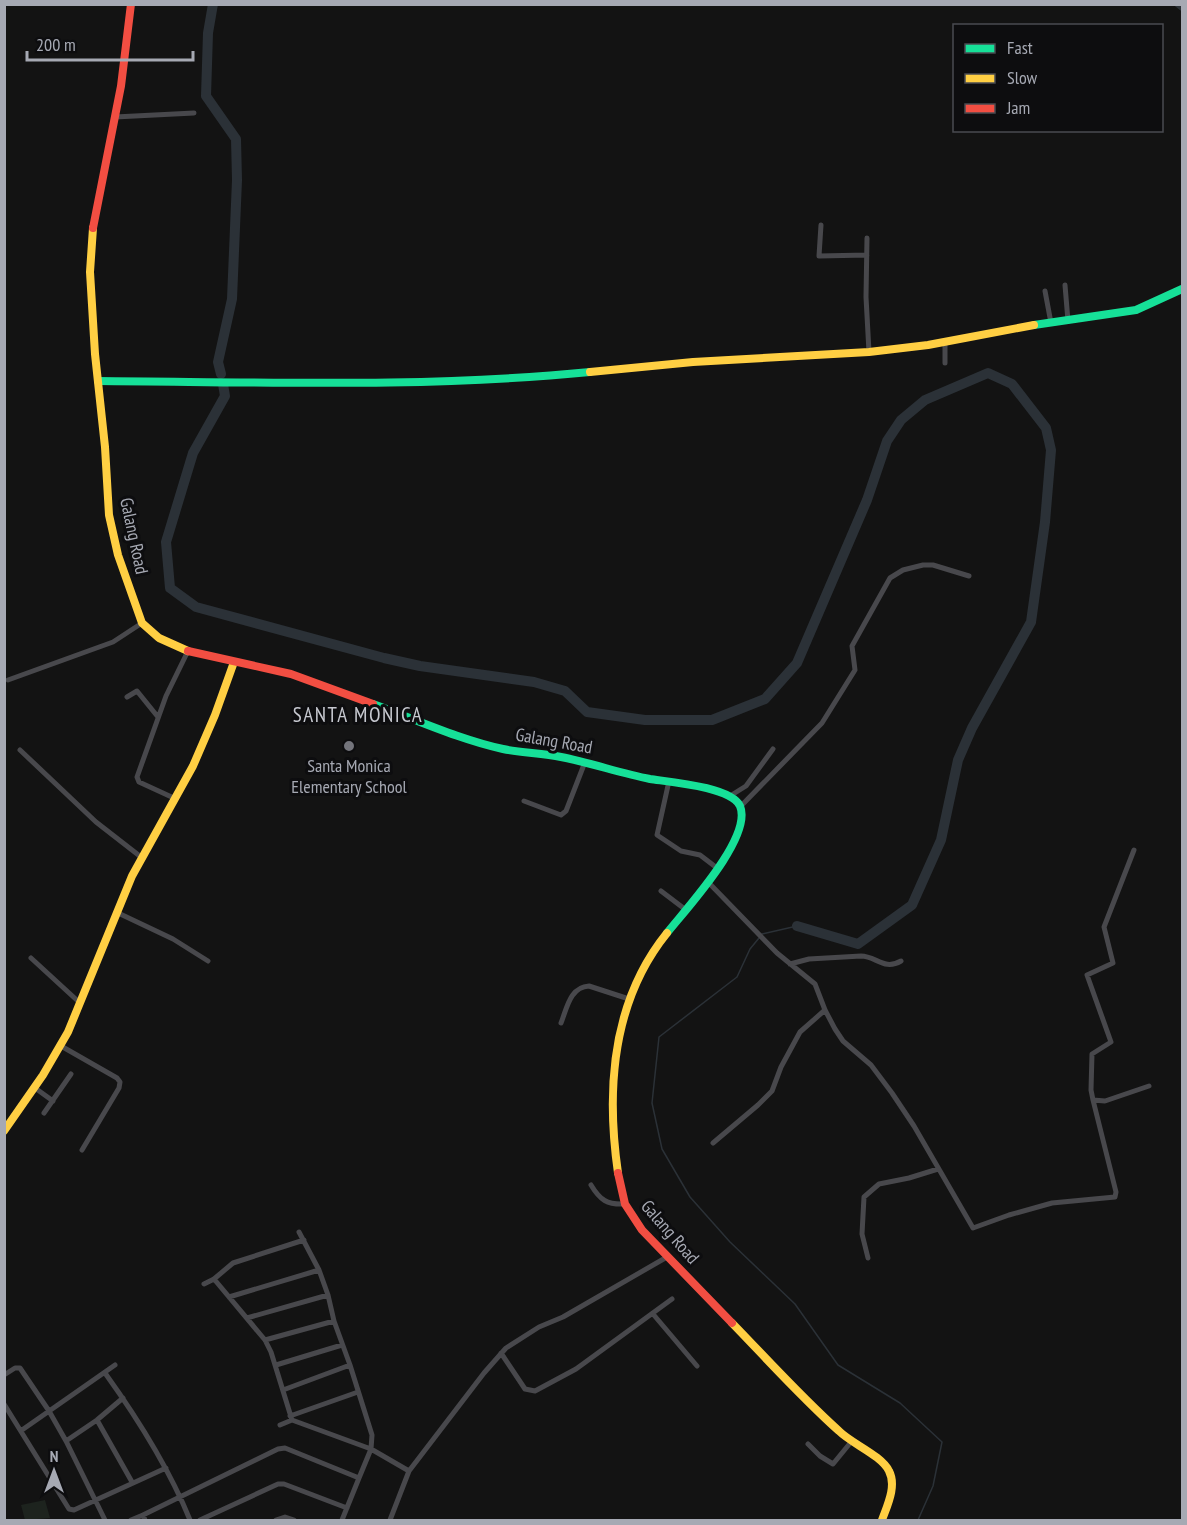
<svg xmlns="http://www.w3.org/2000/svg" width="1187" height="1525" viewBox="0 0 1187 1525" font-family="'PT Sans Narrow',sans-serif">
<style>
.green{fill:#1d231e}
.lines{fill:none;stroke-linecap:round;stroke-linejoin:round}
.stream{stroke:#2b3137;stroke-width:1.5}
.canal{stroke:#2b3137;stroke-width:6}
.river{stroke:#2b3137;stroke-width:10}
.street{stroke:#48484c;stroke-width:5}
.fast{stroke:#16e098;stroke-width:8}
.slow{stroke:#ffcf43;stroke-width:8}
.jam{stroke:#f24e42;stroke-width:8}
.poi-dot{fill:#73747b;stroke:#0d0d0f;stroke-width:2}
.labels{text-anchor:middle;stroke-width:6;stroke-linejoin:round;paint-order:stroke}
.street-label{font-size:18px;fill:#a6a9b3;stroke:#0d0d0f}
.poi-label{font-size:18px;fill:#a6a9b3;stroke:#0d0d0f}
.quarter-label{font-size:21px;letter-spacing:1.5px;fill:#c6c8cf;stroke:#0d0d0f}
</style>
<rect width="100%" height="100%" fill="#131313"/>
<path class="green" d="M 45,1500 L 50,1518 L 25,1520 L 21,1505 Z"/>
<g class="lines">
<path class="stream" d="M 762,934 L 797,926
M 759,938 L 750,949 L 737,977 L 659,1037 L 652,1103 L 662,1149 L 690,1197 L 730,1242 L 795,1304 L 838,1365 L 900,1403 L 942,1442 L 933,1486 L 918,1520"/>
<path class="canal" d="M 1177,4 L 1182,8"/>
<path class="river" d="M 213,4 L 208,33 L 206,96 L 236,139 L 237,180 L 232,299 L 218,362 L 221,374
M 223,384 L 225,396 L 193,453 L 166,542 L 170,588 L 196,607 L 384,658 L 420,666 L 534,682 L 565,691 L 587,712 L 645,720 L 712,720 L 765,699 L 797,663 L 867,500 L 887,441 L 901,420 L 925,400 L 988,373 L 1012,384 L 1046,428 L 1051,450 L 1045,522 L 1031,622 L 972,728 L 958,760 L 941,840 L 912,905 L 858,944 L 797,926"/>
<path class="street" d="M 115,117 L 194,113
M 821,225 L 819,256 L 867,255
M 867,238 L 866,297 L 869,352
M 1065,285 L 1068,321
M 1045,291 L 1051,323
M 945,342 L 945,363
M 8,680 L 113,642 L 142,623
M 127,697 L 137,691 L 158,717
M 20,750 L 96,822 L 141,857
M 669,781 L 657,835 L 681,851 L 700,855 L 717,868
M 730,796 L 746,786 L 773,749
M 176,799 L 139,782 L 137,777 L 166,696 L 188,651
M 524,801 L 561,815 L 566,811 L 585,762
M 740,807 L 822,723 L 855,670 L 852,646 L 890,578 L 903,570 L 923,565 L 933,565 L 969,576
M 708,882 L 777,953 L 815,984 L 825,1010 L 835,1029 L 843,1041 L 871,1065 L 892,1093 L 914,1126 L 973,1228 L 1009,1215 L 1052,1203 L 1115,1197 L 1116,1192 L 1093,1100 L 1105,1101 L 1149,1086
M 661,891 L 686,910
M 116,912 L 173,939 L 208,961
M 31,958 L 80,1003
M 790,964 L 809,959 L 861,956 C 876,956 884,971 901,961
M 561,1023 C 567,1008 570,987 589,986 L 629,999
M 61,1046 L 117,1078 L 120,1082 L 119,1088 L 82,1150
M 35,1088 L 53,1101
M 1093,1100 L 1091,1090 L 1092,1054 L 1111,1042 L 1087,975 L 1113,963 L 1104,927 L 1134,850
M 44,1113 L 71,1074
M 713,1143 L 758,1105 L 772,1091 L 781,1067 L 800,1032 L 825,1010
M 591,1185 C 600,1200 607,1205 625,1204
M 299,1232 L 319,1270 L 328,1295 L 334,1321 L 350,1365 L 372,1435 L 371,1449 L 359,1478
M 868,1258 L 862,1234 L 864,1197 L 879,1184 L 909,1178 L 938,1169
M 214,1279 L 265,1340 L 271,1352 L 292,1420 L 371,1449 L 409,1471
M 204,1284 L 214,1279 L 233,1263 L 304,1240
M 229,1297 L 319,1270
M 653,1314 L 697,1366
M 247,1318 L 328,1295
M 265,1340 L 334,1321
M 501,1353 L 525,1389 L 535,1391 L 576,1369 L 672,1299
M 276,1365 L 342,1345
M 105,1373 C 138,1419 169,1468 190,1520
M 4,1375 L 15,1368 L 20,1368 L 49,1411 L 66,1441 L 105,1520
M 283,1390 L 350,1365
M 4,1404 L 69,1509 L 74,1510 L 166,1468
M 290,1416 L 358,1392
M 97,1420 L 132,1482
M 280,1425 L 292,1420
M 22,1430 L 115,1365
M 66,1441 L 97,1420 L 123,1398
M 808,1444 L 820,1456 L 833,1464 L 851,1442
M 143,1515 L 278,1449 L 285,1448 L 359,1478 L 342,1520
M 131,1520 L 143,1515 L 145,1520
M 200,1520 L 278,1484 L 284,1484 L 347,1508
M 276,1520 L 285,1517 L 294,1520
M 390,1520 L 409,1471 L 484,1373 L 506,1348 L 539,1327 L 563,1317 L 667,1257"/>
<path class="fast" d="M 1034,325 L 1136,310 L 1182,289
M 98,381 C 262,382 426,388 590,372
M 373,704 C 415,719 458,739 503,749 C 522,753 542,753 561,757 C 591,763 620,773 650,779 C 670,782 731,787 740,806 C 753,837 686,909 667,933"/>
<path class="slow" d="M 93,228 L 90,272 L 95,354 L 105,447 L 109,515 L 118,555 L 142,623 L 159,638 L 188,651
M 590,372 L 693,362 L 869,352 L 928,345 L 1034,325
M 4,1131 L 43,1075 L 68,1032 L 132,876 L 193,766 L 215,715 L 234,662
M 618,1173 C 606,1090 612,1001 667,933
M 732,1323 C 767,1359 801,1397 839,1431 C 852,1444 881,1455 889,1471 C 897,1486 887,1506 882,1520"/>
<path class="jam" d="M 93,228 L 121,86 L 131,4
M 188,651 L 291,674 L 373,704
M 618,1173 L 625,1204 L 642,1230 L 732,1323"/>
</g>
<circle class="poi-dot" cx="349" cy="746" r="6"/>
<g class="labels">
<g class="street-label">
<text transform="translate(134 536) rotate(78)" y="6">Galang Road</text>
<text transform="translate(554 741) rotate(10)" y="6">Galang Road</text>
<text transform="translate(670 1232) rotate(49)" y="6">Galang Road</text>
</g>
<g class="poi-label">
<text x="349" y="772">Santa Monica<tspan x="349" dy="21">Elementary School</tspan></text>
</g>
<g class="quarter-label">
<text x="358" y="722">SANTA MONICA</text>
</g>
</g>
<rect width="1187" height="1525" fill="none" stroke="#a6a9b3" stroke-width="12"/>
<rect x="953" y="24" width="210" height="108" fill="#0d0d0f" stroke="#4a4b51" stroke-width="1.5"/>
<rect x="965" y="44" width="30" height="9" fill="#16e098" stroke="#4a4b51" stroke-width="1.5"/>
<text x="1007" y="54" font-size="18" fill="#a6a9b3">Fast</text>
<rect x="965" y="74" width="30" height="9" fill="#ffcf43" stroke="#4a4b51" stroke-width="1.5"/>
<text x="1007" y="84" font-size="18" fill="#a6a9b3">Slow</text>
<rect x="965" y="104" width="30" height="9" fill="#f24e42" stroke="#4a4b51" stroke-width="1.5"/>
<text x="1007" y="114" font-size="18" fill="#a6a9b3">Jam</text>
<g transform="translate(54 1471)" stroke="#0d0d0f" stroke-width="4.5" paint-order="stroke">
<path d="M0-4.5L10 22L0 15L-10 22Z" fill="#a6a9b3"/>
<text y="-9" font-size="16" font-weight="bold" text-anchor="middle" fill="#a6a9b3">N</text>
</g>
<path d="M27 51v9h166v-9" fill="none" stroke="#a6a9b3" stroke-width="3"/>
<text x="36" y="51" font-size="18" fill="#a6a9b3" stroke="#0d0d0f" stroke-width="4.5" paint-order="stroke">200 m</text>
</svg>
